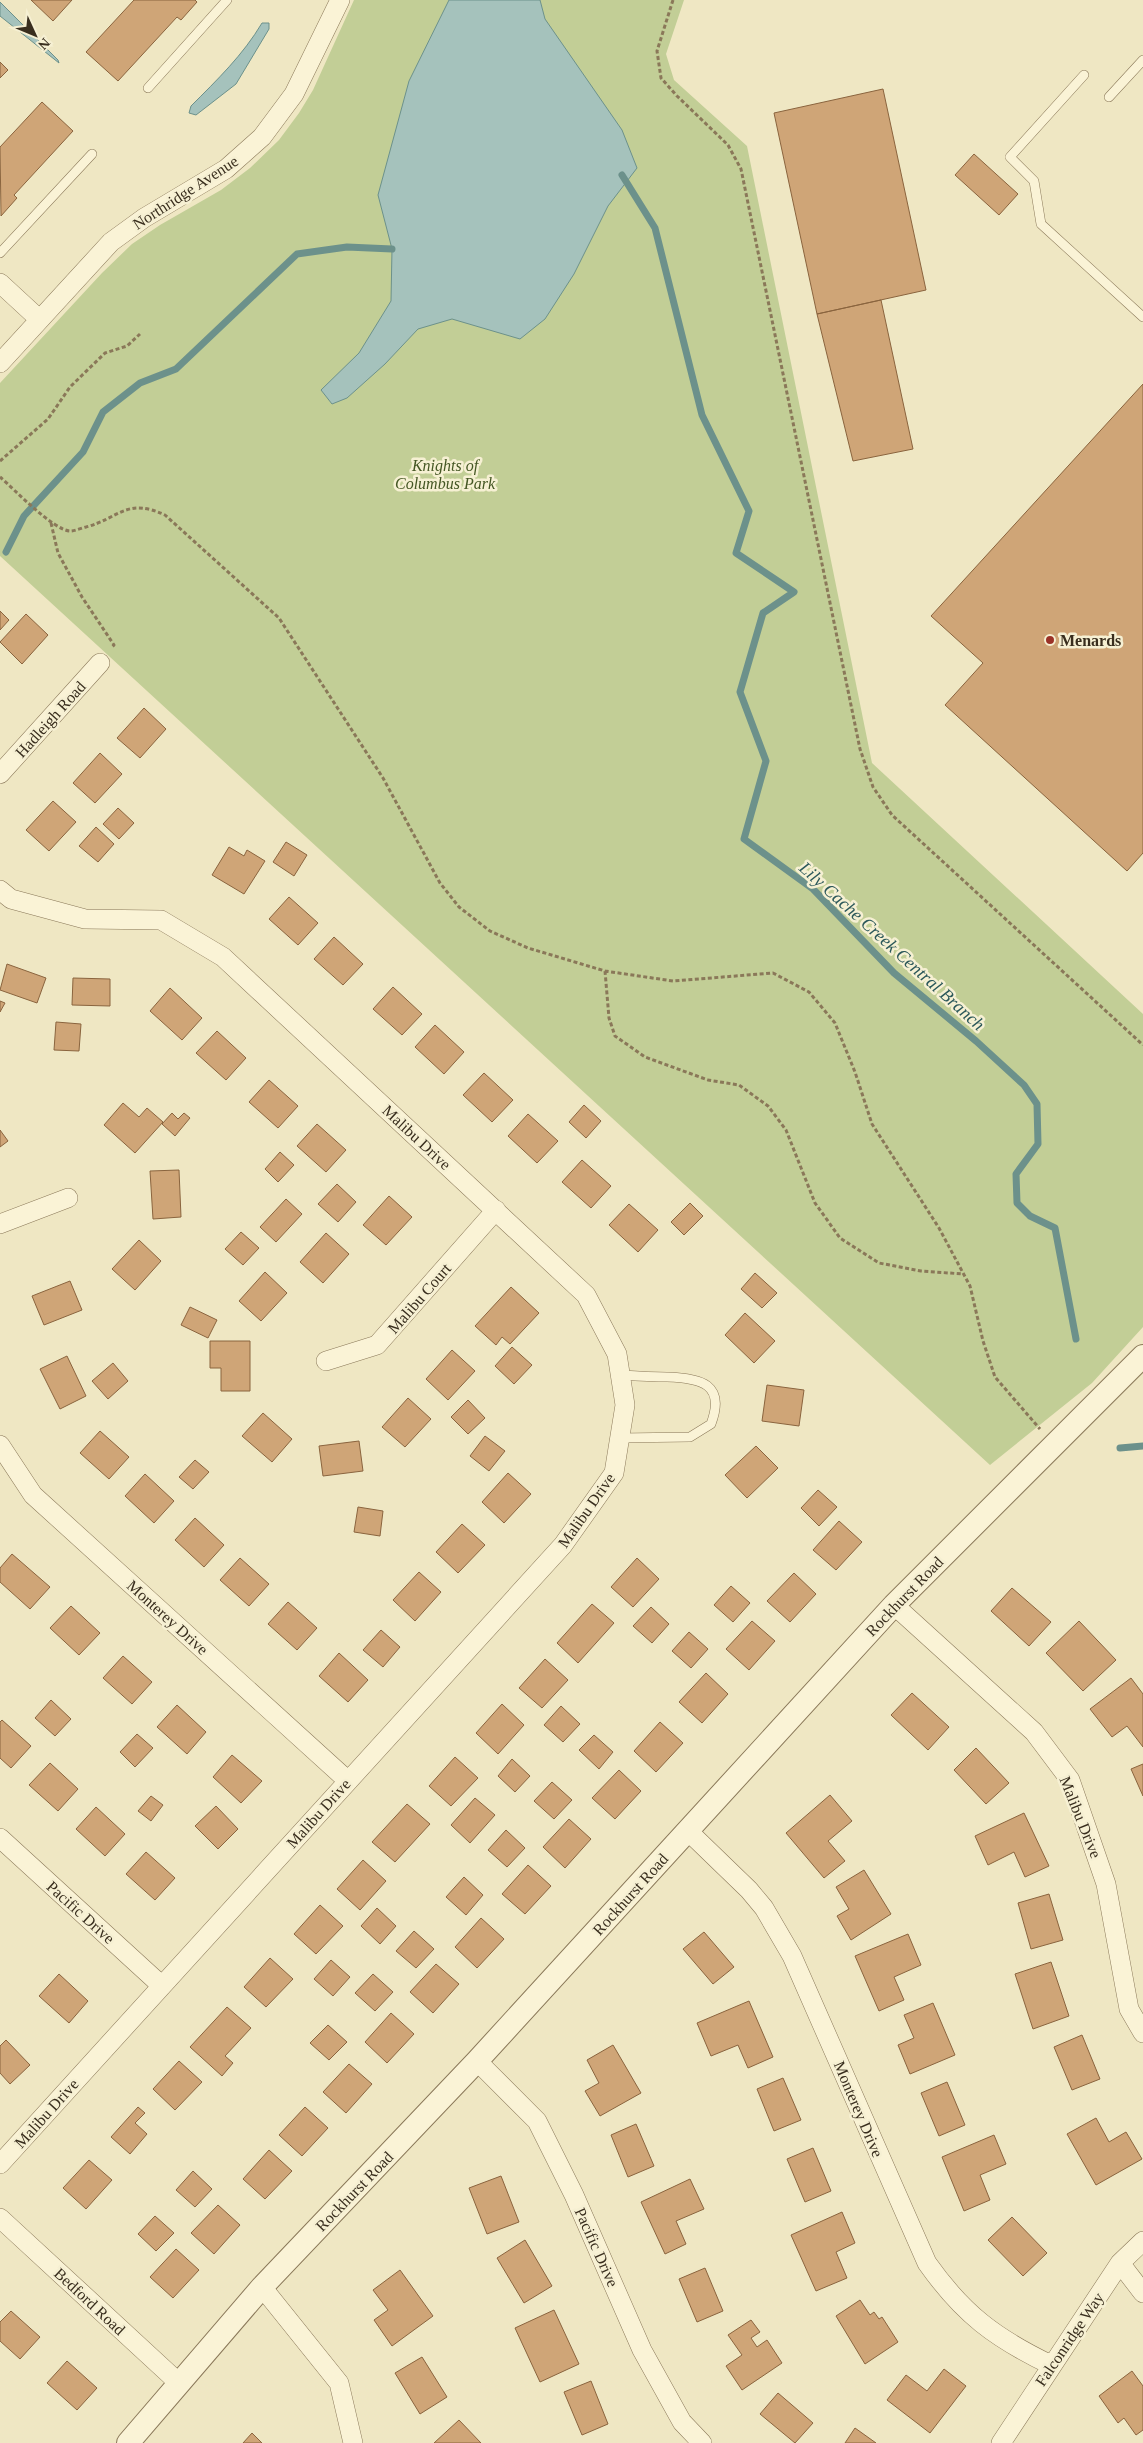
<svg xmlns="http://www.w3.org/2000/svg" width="1143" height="2443" viewBox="0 0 1143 2443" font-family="Georgia,serif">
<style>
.green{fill:#c2ce96}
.water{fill:#a5c2bc;stroke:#6c918b}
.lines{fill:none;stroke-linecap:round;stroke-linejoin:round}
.stream{stroke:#6c918b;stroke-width:7}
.building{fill:#cfa577;stroke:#8a643e}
.service-casing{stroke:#8a7859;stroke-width:10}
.minor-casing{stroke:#8a7859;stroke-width:20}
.tertiary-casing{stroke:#8a7859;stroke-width:24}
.path{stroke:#8a7859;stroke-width:3;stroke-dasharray:4 2.5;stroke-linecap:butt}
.service{stroke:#faf3d6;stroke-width:9}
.minor{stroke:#faf3d6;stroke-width:19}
.tertiary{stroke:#faf3d6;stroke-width:22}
.poi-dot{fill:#9b3227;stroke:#f6f0d3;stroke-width:2}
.labels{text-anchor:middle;stroke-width:5;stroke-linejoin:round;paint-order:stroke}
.street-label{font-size:16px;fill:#392e1e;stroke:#f6f0d3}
.park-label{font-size:16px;font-style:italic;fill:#455724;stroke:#f6f0d3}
.poi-label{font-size:16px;font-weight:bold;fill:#392e1e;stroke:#f6f0d3;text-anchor:start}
.water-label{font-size:18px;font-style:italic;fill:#2c585a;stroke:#f6f0d3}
</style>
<rect width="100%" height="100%" fill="#efe7c3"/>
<path class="green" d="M 354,0 L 684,0 L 666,54 L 674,80 L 747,146 L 872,763 L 1143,1014 L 1143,1327 L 1092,1383 L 990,1465 L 0,556 L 0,383 L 102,273 L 132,244 L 160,225 L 221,190 L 250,168 L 279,140 L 299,113 L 313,90 Z"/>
<path class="water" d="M 449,0 L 540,0 L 545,19 L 622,130 L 637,168 L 608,206 L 574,274 L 545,319 L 520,339 L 452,319 L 418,329 L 385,364 L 347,398 L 332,404 L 321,390 L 359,353 L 391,301 L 392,249 L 378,195 L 409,81 Z
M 0,2 L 58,60 L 59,63 L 0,16 Z
M 262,23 L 269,23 L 269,29 L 236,84 L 196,115 L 189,113 L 191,106 C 217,80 243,55 262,23 Z"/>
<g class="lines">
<path class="stream" d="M 622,175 L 655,228 L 702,415 L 749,511 L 736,553 L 794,592 L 763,613 L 740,692 L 766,761 L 744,839 L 813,889 L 894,973 L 976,1041 L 1024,1085 L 1037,1104 L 1038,1144 L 1016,1174 L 1017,1203 L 1030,1216 L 1055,1228 L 1076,1339
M 6,552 L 24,516 L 83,452 L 103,412 L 140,383 L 176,369 L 297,254 L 347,247 L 392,249
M 1120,1448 L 1143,1446"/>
</g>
<path class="building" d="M 31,0 L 72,0 L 53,21 Z
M 134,0 L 195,0 L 197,2 L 181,20 L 177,17 L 118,81 L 86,52 Z
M 0,62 L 8,70 L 0,78 Z
M 883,89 L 926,290 L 817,314 L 774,113 Z
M 42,102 L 73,131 L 14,195 L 17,198 L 1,216 L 0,147 Z
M 974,154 L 1018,194 L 999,215 L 955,175 Z
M 881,300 L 913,449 L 853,461 L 817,314 Z
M 1143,384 L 1143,853 L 1127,871 L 945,705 L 983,663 L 931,616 Z
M 0,611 L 9,620 L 0,630 Z
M 26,614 L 48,635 L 22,664 L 0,642 Z
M 144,708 L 166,729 L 140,758 L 117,738 Z
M 100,753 L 122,774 L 95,803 L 73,783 Z
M 53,801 L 76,822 L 49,851 L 26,830 Z
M 118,808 L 134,823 L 119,839 L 103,824 Z
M 96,827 L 114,844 L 98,862 L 79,846 Z
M 286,842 L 307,855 L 294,876 L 273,862 Z
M 229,847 L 244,856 L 247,850 L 265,861 L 244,894 L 212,875 Z
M 289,897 L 318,923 L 298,945 L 269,919 Z
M 334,937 L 363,964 L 343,985 L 314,959 Z
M 7,964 L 46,978 L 37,1003 L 0,990 Z
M 73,978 L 110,979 L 110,1006 L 72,1005 Z
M 393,987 L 422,1014 L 402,1035 L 373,1009 Z
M 170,988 L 202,1018 L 182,1040 L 150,1011 Z
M 0,1001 L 5,1003 L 0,1012 Z
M 56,1022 L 81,1024 L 79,1051 L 54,1050 Z
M 435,1025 L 464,1052 L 444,1074 L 415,1047 Z
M 217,1031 L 246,1058 L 226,1080 L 196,1053 Z
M 484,1073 L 513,1100 L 492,1122 L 463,1095 Z
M 269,1080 L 298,1106 L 278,1128 L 249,1102 Z
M 123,1103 L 139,1117 L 147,1108 L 163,1122 L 135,1153 L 104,1125 Z
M 584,1105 L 601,1121 L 586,1138 L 569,1122 Z
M 172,1113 L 178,1119 L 184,1113 L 190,1118 L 175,1136 L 162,1124 Z
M 528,1114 L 558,1141 L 537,1163 L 508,1136 Z
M 317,1124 L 346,1150 L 326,1172 L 297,1146 Z
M 0,1130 L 8,1141 L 0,1147 Z
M 280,1152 L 294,1165 L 278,1182 L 265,1169 Z
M 582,1160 L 611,1186 L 591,1208 L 562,1182 Z
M 179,1170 L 181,1217 L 153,1219 L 150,1171 Z
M 337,1184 L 356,1202 L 338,1222 L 318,1204 Z
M 389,1196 L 412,1217 L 386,1245 L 363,1225 Z
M 286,1199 L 302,1214 L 276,1242 L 260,1227 Z
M 690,1203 L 703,1216 L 684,1235 L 671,1222 Z
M 629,1204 L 658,1230 L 638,1252 L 609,1225 Z
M 241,1232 L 259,1248 L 243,1265 L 225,1249 Z
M 326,1233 L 349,1254 L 323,1283 L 300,1262 Z
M 139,1240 L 161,1261 L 135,1290 L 112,1269 Z
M 265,1272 L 287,1293 L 261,1321 L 239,1301 Z
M 755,1273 L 777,1293 L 762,1308 L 741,1289 Z
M 70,1281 L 82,1310 L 44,1325 L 32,1296 Z
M 511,1287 L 539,1313 L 510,1344 L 502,1337 L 496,1345 L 475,1326 Z
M 190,1307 L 217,1320 L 208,1338 L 181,1325 Z
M 745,1313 L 775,1341 L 754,1363 L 725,1335 Z
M 210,1341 L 250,1341 L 250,1391 L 221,1391 L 221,1368 L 210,1368 Z
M 512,1347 L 532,1365 L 514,1384 L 495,1366 Z
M 452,1350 L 475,1371 L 448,1400 L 426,1379 Z
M 67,1356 L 86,1396 L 60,1409 L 40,1369 Z
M 113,1363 L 128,1381 L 108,1399 L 92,1381 Z
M 767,1385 L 804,1390 L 799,1426 L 762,1421 Z
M 408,1398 L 431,1419 L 405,1447 L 382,1427 Z
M 468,1400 L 485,1418 L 468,1434 L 451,1417 Z
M 263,1413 L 292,1439 L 272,1462 L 242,1436 Z
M 100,1431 L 129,1457 L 109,1479 L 80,1453 Z
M 485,1436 L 505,1451 L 489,1471 L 470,1456 Z
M 359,1441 L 363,1471 L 323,1476 L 319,1446 Z
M 756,1446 L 778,1468 L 747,1498 L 725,1475 Z
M 195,1460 L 209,1472 L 193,1489 L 179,1477 Z
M 508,1473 L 531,1494 L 504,1523 L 482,1502 Z
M 145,1474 L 174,1501 L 154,1523 L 125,1496 Z
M 818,1490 L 837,1507 L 819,1526 L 801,1508 Z
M 358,1507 L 383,1511 L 380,1536 L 354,1532 Z
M 195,1518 L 224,1545 L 204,1567 L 175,1540 Z
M 839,1521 L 862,1542 L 836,1570 L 813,1550 Z
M 462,1524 L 485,1545 L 458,1573 L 436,1552 Z
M 12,1554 L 50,1587 L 30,1609 L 0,1582 L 0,1568 Z
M 240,1558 L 269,1584 L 249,1606 L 220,1580 Z
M 637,1558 L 659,1579 L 633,1607 L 611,1587 Z
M 419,1572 L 441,1592 L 415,1621 L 393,1600 Z
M 794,1573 L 816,1594 L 790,1622 L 767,1601 Z
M 731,1586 L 750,1603 L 733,1622 L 714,1605 Z
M 1012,1588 L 1051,1622 L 1029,1646 L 991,1611 Z
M 288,1602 L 317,1628 L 297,1650 L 268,1624 Z
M 592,1604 L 614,1623 L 578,1663 L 557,1643 Z
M 71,1606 L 100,1633 L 79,1655 L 50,1628 Z
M 651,1607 L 669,1624 L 652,1643 L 633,1626 Z
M 752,1621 L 775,1641 L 749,1670 L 726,1649 Z
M 1079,1621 L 1116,1660 L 1083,1691 L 1046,1653 Z
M 381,1630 L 400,1647 L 383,1667 L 363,1650 Z
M 689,1632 L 708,1649 L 691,1668 L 672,1651 Z
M 339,1653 L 368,1680 L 348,1702 L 319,1676 Z
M 123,1656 L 152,1682 L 132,1704 L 103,1678 Z
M 545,1659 L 568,1680 L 542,1708 L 519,1688 Z
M 706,1673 L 728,1694 L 702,1723 L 679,1702 Z
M 1131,1678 L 1143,1694 L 1143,1747 L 1127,1726 L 1112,1737 L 1090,1709 Z
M 912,1693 L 949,1727 L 928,1750 L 891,1715 Z
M 51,1700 L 71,1719 L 55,1736 L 35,1718 Z
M 502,1704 L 524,1725 L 498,1754 L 476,1733 Z
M 177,1705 L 206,1732 L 187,1754 L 157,1727 Z
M 561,1706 L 580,1724 L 563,1742 L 544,1725 Z
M 2,1720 L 31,1746 L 11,1768 L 0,1758 L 0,1722 Z
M 660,1722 L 683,1743 L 656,1772 L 634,1751 Z
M 137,1734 L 153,1748 L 135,1767 L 120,1752 Z
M 594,1735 L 613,1752 L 599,1769 L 579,1750 Z
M 976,1748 L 1009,1783 L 986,1804 L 954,1770 Z
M 232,1755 L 262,1781 L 241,1803 L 213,1777 Z
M 455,1757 L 478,1778 L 451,1806 L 429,1786 Z
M 512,1759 L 530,1776 L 515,1792 L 498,1776 Z
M 50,1763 L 78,1789 L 58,1811 L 29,1785 Z
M 1143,1764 L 1143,1796 L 1131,1769 Z
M 619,1770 L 641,1791 L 615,1819 L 592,1798 Z
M 552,1782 L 572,1800 L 554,1819 L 534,1801 Z
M 830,1795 L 852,1821 L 828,1841 L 845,1861 L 824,1878 L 786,1833 Z
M 151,1796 L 163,1805 L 151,1821 L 138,1811 Z
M 475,1798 L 495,1815 L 470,1843 L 451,1825 Z
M 407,1804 L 430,1824 L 395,1862 L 372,1842 Z
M 216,1806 L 238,1829 L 218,1849 L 195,1826 Z
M 96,1807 L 125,1834 L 105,1856 L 76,1829 Z
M 1024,1813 L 1049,1866 L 1025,1877 L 1014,1852 L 988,1865 L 975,1836 Z
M 569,1819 L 591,1839 L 565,1868 L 543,1847 Z
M 506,1830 L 525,1848 L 507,1867 L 488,1850 Z
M 146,1852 L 175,1878 L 155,1900 L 126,1874 Z
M 363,1860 L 386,1881 L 360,1910 L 337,1889 Z
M 528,1865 L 551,1886 L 525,1914 L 502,1894 Z
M 864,1870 L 891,1914 L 851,1940 L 837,1916 L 849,1909 L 836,1887 Z
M 464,1877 L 483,1895 L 466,1915 L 446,1897 Z
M 1049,1894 L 1063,1940 L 1031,1949 L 1018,1903 Z
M 320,1905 L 343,1926 L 316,1954 L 294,1934 Z
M 377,1908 L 396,1926 L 380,1944 L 361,1926 Z
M 481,1918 L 504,1939 L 477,1968 L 455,1947 Z
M 414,1931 L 434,1949 L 416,1968 L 396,1951 Z
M 704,1932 L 734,1967 L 713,1984 L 683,1949 Z
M 908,1934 L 921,1965 L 894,1977 L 904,2000 L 879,2011 L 855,1956 Z
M 270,1958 L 293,1979 L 266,2007 L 244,1987 Z
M 331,1960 L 350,1977 L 333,1996 L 314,1979 Z
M 1051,1962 L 1069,2016 L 1033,2029 L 1015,1974 Z
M 436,1964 L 459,1984 L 433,2013 L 410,1992 Z
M 59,1974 L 88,2001 L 69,2023 L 39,1996 Z
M 373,1974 L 393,1992 L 375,2011 L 355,1993 Z
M 749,2001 L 773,2057 L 748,2068 L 738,2045 L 711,2056 L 697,2023 Z
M 933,2003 L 955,2055 L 910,2074 L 898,2045 L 914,2038 L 904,2015 Z
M 227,2007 L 251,2028 L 225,2056 L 233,2063 L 222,2076 L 190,2047 Z
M 391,2013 L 414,2034 L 387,2063 L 365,2042 Z
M 328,2025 L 347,2042 L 329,2060 L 310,2043 Z
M 1082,2035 L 1100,2079 L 1072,2090 L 1054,2047 Z
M 6,2040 L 30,2065 L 10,2084 L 0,2073 L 0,2046 Z
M 613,2045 L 641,2093 L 600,2116 L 585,2091 L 599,2083 L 587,2060 Z
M 179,2061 L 202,2082 L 175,2110 L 153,2089 Z
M 349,2064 L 372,2084 L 346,2113 L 323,2092 Z
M 783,2078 L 801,2120 L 774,2131 L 757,2089 Z
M 947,2082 L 965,2125 L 939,2136 L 921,2093 Z
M 138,2107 L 145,2113 L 135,2123 L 147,2134 L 130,2154 L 111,2137 Z
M 305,2107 L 328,2128 L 302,2156 L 279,2135 Z
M 1096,2118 L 1109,2142 L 1126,2132 L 1142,2159 L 1096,2185 L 1067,2134 Z
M 636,2124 L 654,2166 L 628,2177 L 611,2135 Z
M 994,2135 L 1006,2164 L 980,2175 L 990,2200 L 964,2211 L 942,2157 Z
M 813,2148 L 831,2191 L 805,2202 L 787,2159 Z
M 269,2150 L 292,2171 L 265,2199 L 243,2179 Z
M 89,2160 L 112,2180 L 86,2209 L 63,2188 Z
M 193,2171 L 212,2189 L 195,2207 L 176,2190 Z
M 501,2176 L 519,2222 L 487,2234 L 469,2188 Z
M 690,2179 L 704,2209 L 676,2221 L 686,2244 L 665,2254 L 641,2202 Z
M 218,2205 L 240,2225 L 214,2254 L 191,2233 Z
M 842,2212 L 855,2243 L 836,2252 L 847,2278 L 816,2291 L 791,2235 Z
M 155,2216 L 174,2233 L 156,2251 L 138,2234 Z
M 1012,2217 L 1047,2253 L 1023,2276 L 988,2240 Z
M 525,2240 L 552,2286 L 524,2303 L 497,2258 Z
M 176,2249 L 199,2270 L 173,2298 L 150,2277 Z
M 705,2268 L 723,2311 L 697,2322 L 679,2279 Z
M 400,2270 L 433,2316 L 392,2346 L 374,2320 L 388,2310 L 373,2290 Z
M 860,2300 L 870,2315 L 874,2312 L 879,2319 L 882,2317 L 898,2342 L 865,2364 L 836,2316 Z
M 554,2310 L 579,2364 L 540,2382 L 515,2328 Z
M 11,2311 L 40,2337 L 20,2359 L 0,2341 L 0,2322 Z
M 751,2320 L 760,2332 L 751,2338 L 757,2347 L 767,2340 L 782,2363 L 742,2390 L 726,2366 L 742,2355 L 728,2335 Z
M 422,2357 L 447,2397 L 420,2414 L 395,2373 Z
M 67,2361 L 97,2388 L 77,2410 L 47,2383 Z
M 944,2369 L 966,2386 L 930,2433 L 887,2400 L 906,2375 L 927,2391 Z
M 1132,2371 L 1143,2386 L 1143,2430 L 1136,2435 L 1124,2418 L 1118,2423 L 1099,2396 Z
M 591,2381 L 608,2424 L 582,2435 L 564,2392 Z
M 778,2393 L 813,2423 L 795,2443 L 760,2414 Z
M 459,2420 L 481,2443 L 434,2443 Z
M 855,2428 L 876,2443 L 845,2443 Z
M 252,2433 L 262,2443 L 243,2443 Z"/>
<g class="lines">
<g class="service-casing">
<path id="service" d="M 1084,75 L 1010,157 L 1034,181 L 1041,224 L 1143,317
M 148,88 L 227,0
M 1109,97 L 1143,60
M 0,253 L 92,154
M 620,1438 L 690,1437 L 711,1424 C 726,1384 701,1378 667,1377 C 651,1377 636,1376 621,1375"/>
</g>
<g class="minor-casing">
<path id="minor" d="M 0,283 L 39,319
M 0,363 L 111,242 L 144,218 L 226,169 L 262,137 L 294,94 L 340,0
M 0,774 L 100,663
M 0,890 L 11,899 L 85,919 L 161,920 L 223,957 L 586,1295 L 617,1354 L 625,1405 L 614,1473 L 563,1545 L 0,2164
M 0,1224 L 68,1198
M 326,1361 L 377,1345 L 496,1210
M 0,1445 L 33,1495 L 347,1780
M 894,1605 L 1034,1732 L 1070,1780 L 1106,1884 L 1129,2009 L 1143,2033
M 688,1831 L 749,1890 L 764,1908 L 792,1956 L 927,2263 C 963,2314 995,2338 1051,2365
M 0,1838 L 162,1986
M 477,2061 L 537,2121 L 574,2195 L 642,2350 L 682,2422 L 702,2443
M 0,2218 L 180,2384
M 1120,2263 L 1143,2293
M 262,2287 L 339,2383 L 353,2443
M 1001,2443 L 1120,2263 L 1143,2241"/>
</g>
<g class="tertiary-casing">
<path id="tertiary" d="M 128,2443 L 262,2287 L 477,2061 L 894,1605 L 1143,1356"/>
</g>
<path class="path" d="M 673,0 L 657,51 L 661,78 L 677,96 L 728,145 L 741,169 L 860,749 L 873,787 L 892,815 L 1143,1045
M 0,461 L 48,419 L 70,387 L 105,353 L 127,346 L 140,334
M 0,477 C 14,489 53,530 70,531 C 75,531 81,528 86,527 C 120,518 126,497 165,515 L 279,618 L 383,778 L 440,883 L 459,907 L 490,931 L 528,948 L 605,971 L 673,981 L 773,973 L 809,992 L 835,1023 L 855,1072 L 872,1124 L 939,1228 L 970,1286 L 983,1341 L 995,1377 L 1040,1429
M 51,523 L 58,553 L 82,597 L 114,645 L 112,647
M 605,971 L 609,1018 L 615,1036 L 645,1057 L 708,1080 L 739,1085 L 768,1106 L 786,1130 L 815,1203 L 840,1238 L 879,1263 L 921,1271 L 963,1274"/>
<use href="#service" class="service"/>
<use href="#minor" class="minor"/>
<use href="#tertiary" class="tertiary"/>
</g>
<circle class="poi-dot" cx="1050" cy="640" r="5"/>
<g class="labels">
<g class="street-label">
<text transform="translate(185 192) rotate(-33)" y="6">Northridge Avenue</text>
<text transform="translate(50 719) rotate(-48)" y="6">Hadleigh Road</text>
<text transform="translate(417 1137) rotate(43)" y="6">Malibu Drive</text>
<text transform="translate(419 1298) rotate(-49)" y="6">Malibu Court</text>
<text transform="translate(586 1510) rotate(-55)" y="6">Malibu Drive</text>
<text transform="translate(904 1596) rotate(-46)" y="6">Rockhurst Road</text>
<text transform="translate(168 1617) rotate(42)" y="6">Monterey Drive</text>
<text transform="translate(318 1813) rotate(-48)" y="6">Malibu Drive</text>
<text transform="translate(1081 1817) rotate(68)" y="6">Malibu Drive</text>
<text transform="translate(630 1894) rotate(-48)" y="6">Rockhurst Road</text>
<text transform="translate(81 1912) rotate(42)" y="6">Pacific Drive</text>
<text transform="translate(859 2109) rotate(67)" y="6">Monterey Drive</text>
<text transform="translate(46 2113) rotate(-48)" y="6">Malibu Drive</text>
<text transform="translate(354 2191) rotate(-46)" y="6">Rockhurst Road</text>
<text transform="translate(597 2247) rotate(66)" y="6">Pacific Drive</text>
<text transform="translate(90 2301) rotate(43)" y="6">Bedford Road</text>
<text transform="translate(1069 2339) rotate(-56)" y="6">Falconridge Way</text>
</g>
<g class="park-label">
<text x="445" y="471">Knights of<tspan x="445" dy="18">Columbus Park</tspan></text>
</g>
<g class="poi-label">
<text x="1060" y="646">Menards</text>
</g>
<g class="water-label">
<text transform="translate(892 946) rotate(42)" y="6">Lily Cache Creek Central Branch</text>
</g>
</g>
<g transform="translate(35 35) rotate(134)" stroke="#f6f0d3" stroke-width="4" paint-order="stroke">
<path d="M0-4L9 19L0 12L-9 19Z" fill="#392e1e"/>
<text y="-8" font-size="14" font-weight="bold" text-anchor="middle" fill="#392e1e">N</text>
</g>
</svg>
